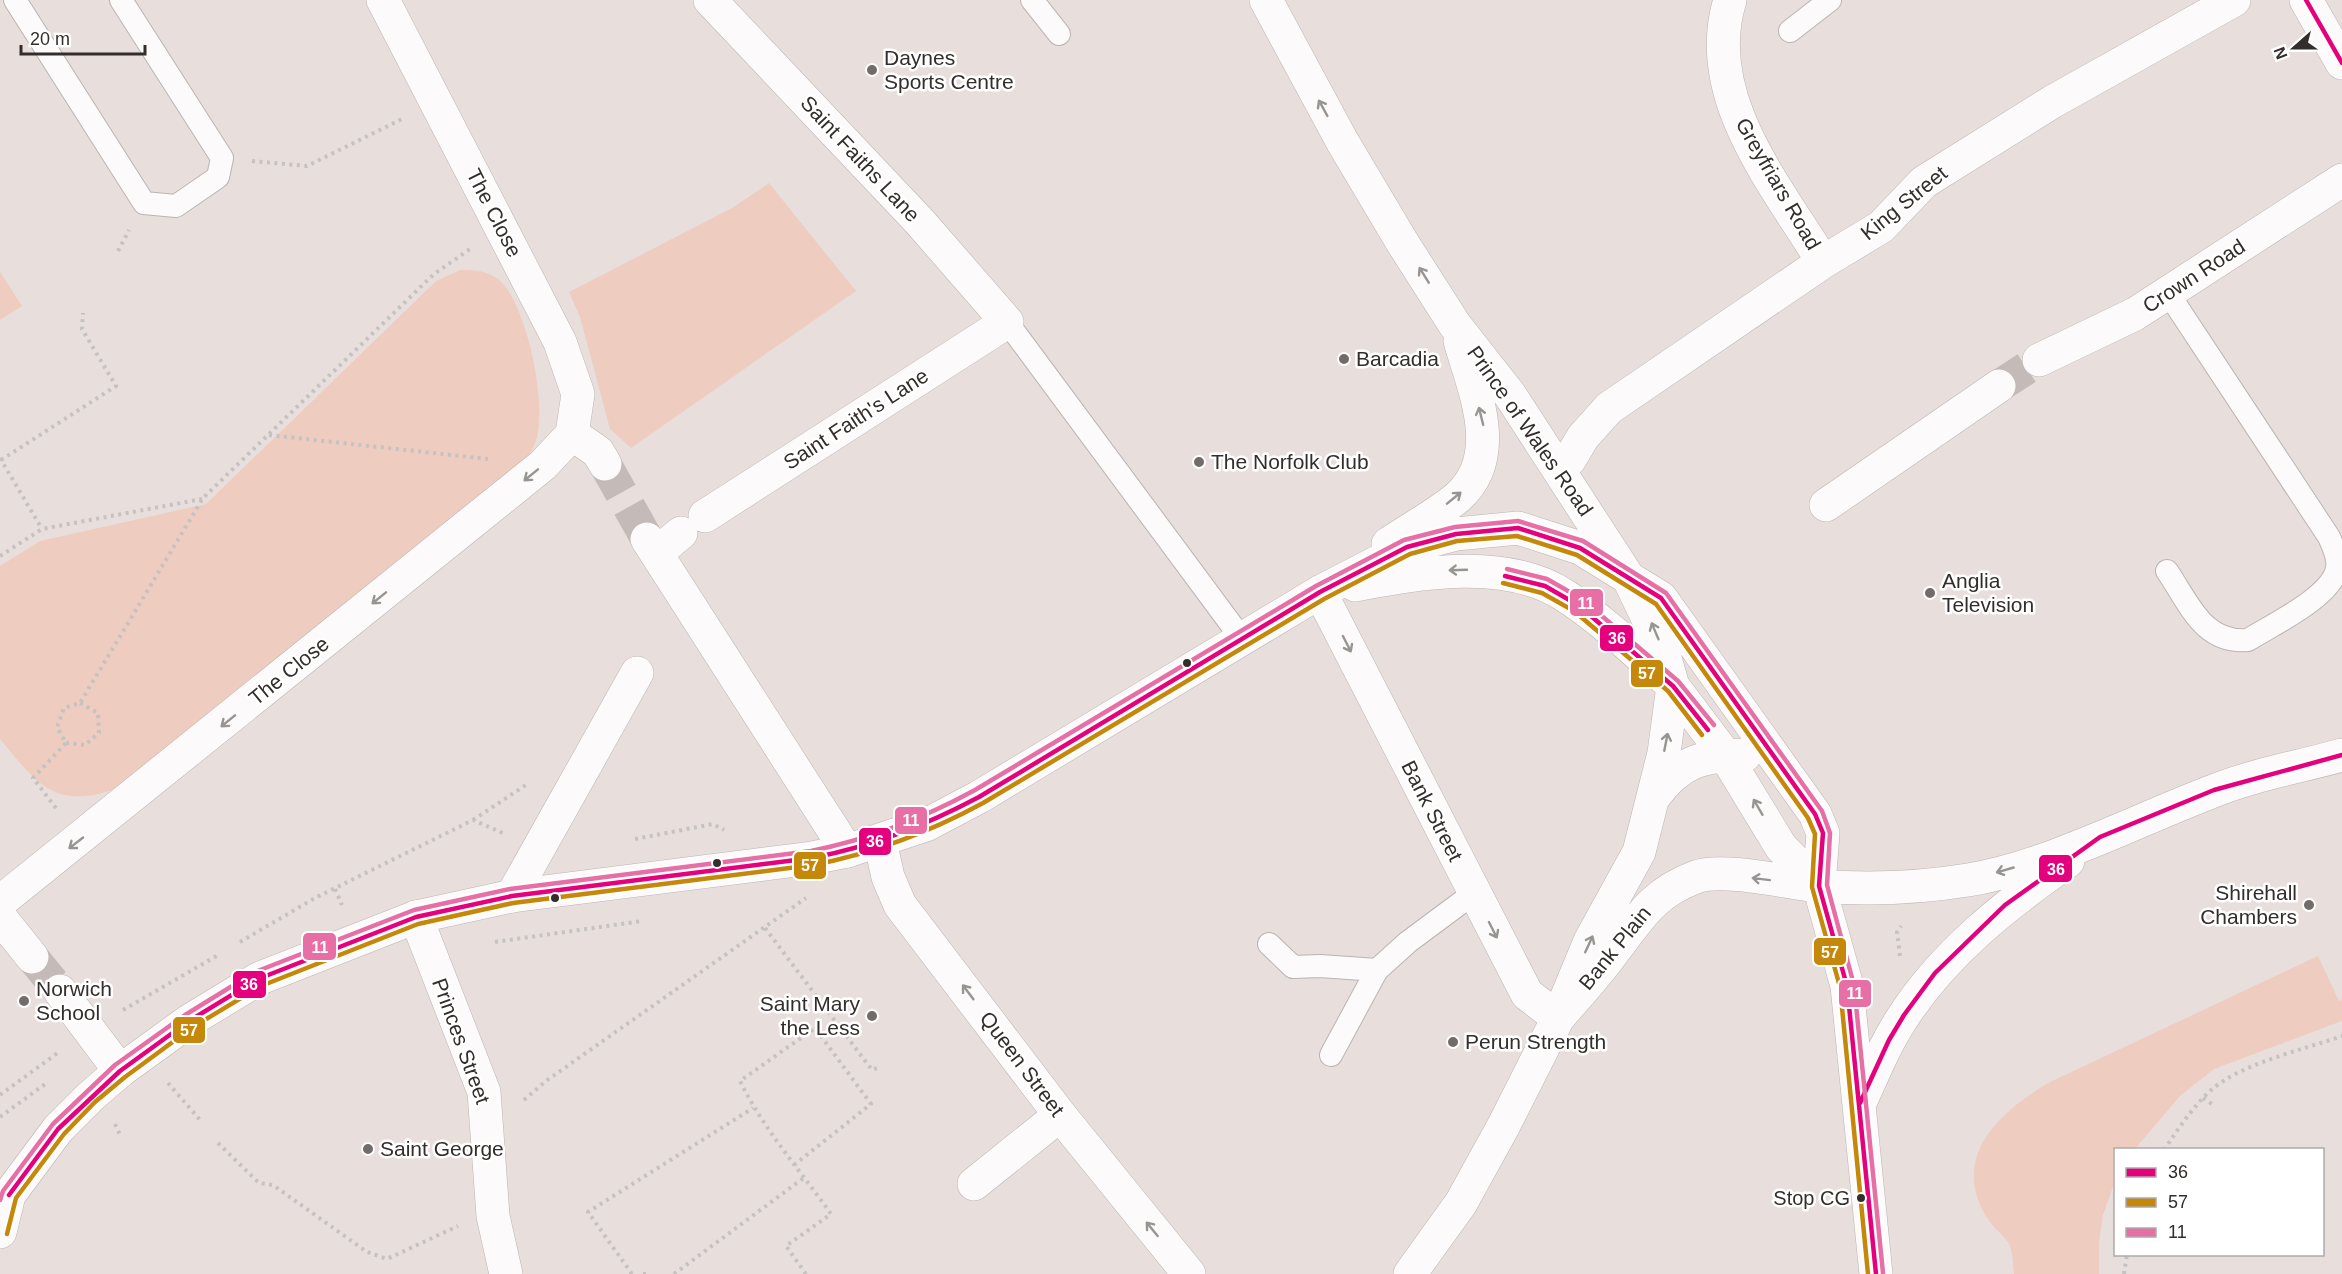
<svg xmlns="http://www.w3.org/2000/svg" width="2342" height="1274" viewBox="0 0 2342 1274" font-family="Helvetica,sans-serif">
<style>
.green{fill:#efccc0}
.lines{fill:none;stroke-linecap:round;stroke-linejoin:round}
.street-tunnel{stroke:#c4bbb9;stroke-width:33;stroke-dasharray:33 16;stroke-linecap:butt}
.lane-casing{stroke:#bbb4b2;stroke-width:24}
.street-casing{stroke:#bbb4b2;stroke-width:34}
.secondary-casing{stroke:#bbb4b2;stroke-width:34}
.path{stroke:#c5c2c1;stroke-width:4;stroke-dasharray:3 4.5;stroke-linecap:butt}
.lane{stroke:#fcfafa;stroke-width:22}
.street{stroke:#fcfafa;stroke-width:33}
.secondary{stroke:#fcfafa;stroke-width:33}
.bus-1-casing{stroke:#fff;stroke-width:9}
.bus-2-casing{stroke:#fff;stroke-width:9}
.bus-3-casing{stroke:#fff;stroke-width:9}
.bus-1{stroke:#e5007d;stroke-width:4.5}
.bus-2{stroke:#c6880b;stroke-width:4.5}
.bus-3{stroke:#e86fa6;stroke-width:4.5}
.oneway{stroke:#989492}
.poi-dot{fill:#726b69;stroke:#fff;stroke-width:2}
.bus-dot{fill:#332d2b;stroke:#fff;stroke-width:2}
.labels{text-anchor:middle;stroke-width:5;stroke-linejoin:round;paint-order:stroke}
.bus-label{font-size:20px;fill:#332d2b;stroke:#fff;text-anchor:end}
.poi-label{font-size:21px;fill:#332d2b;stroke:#fff;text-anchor:start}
.street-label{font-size:21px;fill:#332d2b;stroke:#fff}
.line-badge{stroke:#fff;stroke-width:2}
.badge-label{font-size:16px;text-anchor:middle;font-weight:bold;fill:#fff}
</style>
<rect width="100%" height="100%" fill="#e8dfdc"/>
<path class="green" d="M 769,183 L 856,291 L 631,448 L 610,429 L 580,317 L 569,292 L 732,208 Z
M 460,270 C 474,270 487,270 499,280 C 527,303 549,409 535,443 C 532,452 524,462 519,470 L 112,790 C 53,810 35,781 0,739 L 0,566 L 40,541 L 206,504 L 436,281 Z
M 0,272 L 22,306 L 0,320 Z
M 2318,956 L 2339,1001 L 2342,1000 L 2342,1021 L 2214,1069 L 2180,1096 L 2135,1149 L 2116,1150 L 2115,1181 L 2103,1215 L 2099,1243 L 2099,1274 L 2014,1274 C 2013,1266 2013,1249 2008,1242 C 1999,1231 1990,1225 1983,1211 C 1952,1152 2005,1108 2050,1082 Z"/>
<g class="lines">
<path class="street-tunnel" d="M 1999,386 L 2039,360
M 605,464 L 647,539
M 32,957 L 60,991"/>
<g class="lane-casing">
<path id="lane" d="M 15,0 L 144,203 L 176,206 L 218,177 L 222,158 L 121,0
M 1032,0 L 1059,34
M 1790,31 L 1830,0
M 1007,322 L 1242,639
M 2167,571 C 2189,603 2203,644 2248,640 C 2272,625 2333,596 2337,568 C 2339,558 2333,546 2329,537 L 2168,293
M 1269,944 L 1293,967 L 1320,966 L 1377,970
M 1331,1055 L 1377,970 L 1408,942 L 1474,893"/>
</g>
<g class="street-casing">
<path id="street" d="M 1730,0 C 1700,96 1776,185 1823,262
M 2039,360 L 2135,314 L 2342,180
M 572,434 L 598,452 L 605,464
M 1570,459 L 1583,437 L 1609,408 L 1823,262 L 1881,227 L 1924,182 L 2052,102 L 2234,0
M 1826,505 L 1999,386
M 705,516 L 1007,322 L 920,222 L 710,0
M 647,539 L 847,851
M 658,552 L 681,533
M 1320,592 L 1527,994 L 1558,1018
M 880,841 L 888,877 L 900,905 L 1060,1115 L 1189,1274
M 512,896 L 637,673
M 0,902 L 543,465 L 572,434 L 578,394 L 560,342 L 383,0
M 0,917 L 32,957
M 416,917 L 484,1092 L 493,1216 L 506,1274
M 60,991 L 120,1071
M 974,1184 L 1060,1115"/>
</g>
<g class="secondary-casing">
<path id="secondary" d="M 1266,0 L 1342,141 L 1402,242 L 1455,325 L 1510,395 L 1628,577 L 1662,648 L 1673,686 L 1725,755 L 1781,847 L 1819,886
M 2306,0 L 2342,63
M 1388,544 C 1410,529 1438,514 1458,497 C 1504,456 1474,390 1460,341
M 1355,585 C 1419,573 1505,557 1564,595 C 1603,620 1639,655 1673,686
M 1654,797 C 1679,762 1702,755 1745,755
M 1558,1018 C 1576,997 1595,977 1611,955 C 1638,920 1652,893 1696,877 C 1723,867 1788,883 1818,886 C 1868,890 1918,888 1968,880 C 2047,867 2135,821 2211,792 C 2252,775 2299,767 2342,755
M 1860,1103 C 1873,1074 1885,1044 1903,1017 C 1945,952 2006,905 2068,861
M 0,1232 L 9,1195 L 58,1129 L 90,1097 L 120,1071 L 189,1021 L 258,979 L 416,917 L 512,896 L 812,858 L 847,851 L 928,824 L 979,797 L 1320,592 L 1407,547 L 1456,534 L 1518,528 L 1580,548 L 1661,598 L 1815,814 L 1823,833 L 1819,886 L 1847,986 L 1876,1274
M 1410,1274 L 1461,1203 L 1504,1125 L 1558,1018 L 1590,941 L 1639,852 L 1664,753 L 1673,686"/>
</g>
<path class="path" d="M 252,161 L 307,166 L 402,119
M 118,251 L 129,230
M 269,435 L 488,459
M 0,458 L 42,529
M 1,460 L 116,386 L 82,329 L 83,313
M 0,556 L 42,529 L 202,499
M 66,743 L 85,745 L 99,733 L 98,713 L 80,703
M 56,808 L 33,778 L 66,743 L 57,727 L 64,708 L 80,703 L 203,498 L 434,274 L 470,249
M 473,820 L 529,783
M 635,839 L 713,824 L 724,830
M 335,889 L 342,905
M 765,928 L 872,1070 L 880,1067
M 240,942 L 315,898 L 473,820 L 505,834
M 495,942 L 642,921
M 1900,956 L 1897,932 L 1901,926
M 123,1010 L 220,954
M 168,1083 L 201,1121
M 0,1095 L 59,1052
M 2203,1098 L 2215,1106
M 524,1100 L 546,1081 L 806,898
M 0,1117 L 48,1082
M 115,1124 L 121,1137
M 218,1143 L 259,1183 L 273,1185 L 367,1252 L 387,1259 L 458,1226
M 2164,1150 C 2178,1129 2192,1108 2210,1091 C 2241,1063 2303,1050 2342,1036
M 794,1165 L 871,1104 L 815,1028 L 740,1081 C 764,1130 800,1170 831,1214 L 786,1246 L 806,1274
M 632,1274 L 588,1212 L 753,1108
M 643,1274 L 647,1274
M 674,1274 L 805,1177
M 2124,1274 L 2127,1254"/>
<use href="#lane" class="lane"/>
<use href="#street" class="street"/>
<use href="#secondary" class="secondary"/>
<g class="bus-1-casing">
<path id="bus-1" d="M 2306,0 L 2342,63
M 1505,576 L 1545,586 L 1578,605 L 1673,686 L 1708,730
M 1860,1103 L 1889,1040 L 1904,1015 L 1935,973 L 2005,905 L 2100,837 L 2214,790 L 2342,755
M 9,1195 L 58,1129 L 120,1071 L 189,1021 L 258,979 L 416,917 L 512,896 L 812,858 C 873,846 924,826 979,797 L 1320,592 L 1407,547 L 1456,534 L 1518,528 L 1580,548 L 1661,598 L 1815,814 L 1823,833 L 1819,886 L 1847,986 L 1876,1274"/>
</g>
<g class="bus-2-casing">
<path id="bus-2" d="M 1503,583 L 1542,593 L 1574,611 L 1668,691 L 1702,735
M 7,1234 L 16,1198 L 64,1134 L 95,1102 L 125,1077 L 193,1027 L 261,986 L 418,924 L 513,903 L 813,865 C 875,853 928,833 983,803 L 1324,599 L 1410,554 L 1457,541 L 1517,536 L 1577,555 L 1656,604 L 1808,818 L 1815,834 L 1812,887 L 1840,987 L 1868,1274"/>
</g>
<g class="bus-3-casing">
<path id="bus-3" d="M 1507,569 L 1547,579 L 1582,599 L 1678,681 L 1714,725
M 0,1200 L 3,1191 L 53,1124 L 115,1065 L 185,1015 L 255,972 L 414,910 L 510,889 L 811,851 C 870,839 922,819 975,790 L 1316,586 L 1404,540 L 1455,527 L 1518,521 L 1583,541 L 1666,593 L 1822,811 L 1830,833 L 1827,885 L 1854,985 L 1883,1273"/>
</g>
<use href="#bus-1" class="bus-1"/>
<use href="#bus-2" class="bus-2"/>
<use href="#bus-3" class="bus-3"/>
</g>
<defs><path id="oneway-shaft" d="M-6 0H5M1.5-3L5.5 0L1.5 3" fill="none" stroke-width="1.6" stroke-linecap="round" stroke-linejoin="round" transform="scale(1.5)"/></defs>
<g class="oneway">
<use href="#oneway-shaft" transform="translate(1323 108) rotate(-119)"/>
<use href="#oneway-shaft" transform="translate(1424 275) rotate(-122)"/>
<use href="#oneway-shaft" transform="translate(1481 416) rotate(-104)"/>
<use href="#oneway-shaft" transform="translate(531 475) rotate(141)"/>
<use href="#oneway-shaft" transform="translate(1454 498) rotate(-39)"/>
<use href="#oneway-shaft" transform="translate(1458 570) rotate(178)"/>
<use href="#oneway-shaft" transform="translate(379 598) rotate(141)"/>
<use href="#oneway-shaft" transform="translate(1655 631) rotate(-113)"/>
<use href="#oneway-shaft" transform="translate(1347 644) rotate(63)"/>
<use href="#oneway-shaft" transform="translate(228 721) rotate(141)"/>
<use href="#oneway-shaft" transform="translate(1666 742) rotate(-79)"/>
<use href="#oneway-shaft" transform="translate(1758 807) rotate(-120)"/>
<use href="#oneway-shaft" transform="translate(76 843) rotate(142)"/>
<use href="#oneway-shaft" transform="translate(2005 870) rotate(164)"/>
<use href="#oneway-shaft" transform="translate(1761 879) rotate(-173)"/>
<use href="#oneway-shaft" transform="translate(1493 930) rotate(63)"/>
<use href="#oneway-shaft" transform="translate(1589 944) rotate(-65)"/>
<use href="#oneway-shaft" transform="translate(968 992) rotate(-127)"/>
<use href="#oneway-shaft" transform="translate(1152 1229) rotate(-129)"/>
</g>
<g class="poi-dot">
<circle cx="872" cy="70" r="6"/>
<circle cx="1344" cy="359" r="6"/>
<circle cx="1199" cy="462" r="6"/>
<circle cx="1930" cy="593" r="6"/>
<circle cx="2309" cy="905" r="6"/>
<circle cx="24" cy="1001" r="6"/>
<circle cx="872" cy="1016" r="6"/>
<circle cx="1453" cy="1042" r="6"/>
<circle cx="368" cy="1149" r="6"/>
</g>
<g class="bus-dot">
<circle cx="1187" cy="663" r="5"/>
<circle cx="717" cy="863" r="5"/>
<circle cx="555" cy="898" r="5"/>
<circle cx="1861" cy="1198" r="5"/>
</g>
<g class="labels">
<g class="bus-label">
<text x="1850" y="1205">Stop CG</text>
</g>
<g class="poi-label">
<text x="884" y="65">Daynes<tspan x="884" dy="24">Sports Centre</tspan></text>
<text x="1356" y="366">Barcadia</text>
<text x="1211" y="469">The Norfolk Club</text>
<text x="1942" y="588">Anglia<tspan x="1942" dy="24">Television</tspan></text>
<text x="2297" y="900" text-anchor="end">Shirehall<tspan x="2297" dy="24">Chambers</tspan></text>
<text x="36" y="996">Norwich<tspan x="36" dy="24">School</tspan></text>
<text x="860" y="1011" text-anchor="end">Saint Mary<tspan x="860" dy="24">the Less</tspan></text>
<text x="1465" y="1049">Perun Strength</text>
<text x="380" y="1156">Saint George</text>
</g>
<g class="street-label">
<text transform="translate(860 159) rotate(47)" y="7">Saint Faiths Lane</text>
<text transform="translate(1778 184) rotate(60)" y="7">Greyfriars Road</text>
<text transform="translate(1904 203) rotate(-39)" y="7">King Street</text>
<text transform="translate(494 213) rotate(63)" y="7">The Close</text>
<text transform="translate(2194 276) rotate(-33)" y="7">Crown Road</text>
<text transform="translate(856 419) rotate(-33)" y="7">Saint Faith's Lane</text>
<text transform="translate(1530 431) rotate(55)" y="7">Prince of Wales Road</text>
<text transform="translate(289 671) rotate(-39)" y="7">The Close</text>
<text transform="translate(1432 811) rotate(63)" y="7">Bank Street</text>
<text transform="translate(1615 948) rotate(-51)" y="7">Bank Plain</text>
<text transform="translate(461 1041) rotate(70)" y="7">Princes Street</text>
<text transform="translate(1022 1064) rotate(53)" y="7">Queen Street</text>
</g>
</g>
<g class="line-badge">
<rect x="1569" y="588" width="35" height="29" rx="6" fill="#e86fa6"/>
<rect x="1599" y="624" width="35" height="28" rx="6" fill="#e5007d"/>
<rect x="1630" y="659" width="34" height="29" rx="6" fill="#c6880b"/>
<rect x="894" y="806" width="34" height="29" rx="6" fill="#e86fa6"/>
<rect x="858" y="827" width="34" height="29" rx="6" fill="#e5007d"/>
<rect x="793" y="851" width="34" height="29" rx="6" fill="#c6880b"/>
<rect x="2038" y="854" width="35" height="29" rx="6" fill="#e5007d"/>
<rect x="302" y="932" width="35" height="29" rx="6" fill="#e86fa6"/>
<rect x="1813" y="937" width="34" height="29" rx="6" fill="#c6880b"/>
<rect x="232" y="970" width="35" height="29" rx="6" fill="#e5007d"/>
<rect x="1838" y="979" width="34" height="29" rx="6" fill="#e86fa6"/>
<rect x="172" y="1016" width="34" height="28" rx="6" fill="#c6880b"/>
</g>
<g class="badge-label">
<text x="1586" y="609">11</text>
<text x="1617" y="644">36</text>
<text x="1647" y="679">57</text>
<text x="911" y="826">11</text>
<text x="875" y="847">36</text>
<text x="810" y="871">57</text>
<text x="2056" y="875">36</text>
<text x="320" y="953">11</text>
<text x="1830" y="958">57</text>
<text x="249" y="990">36</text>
<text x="1855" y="999">11</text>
<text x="189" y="1036">57</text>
</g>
<rect x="2114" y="1148" width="210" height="108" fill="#ffffff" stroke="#adabaa" stroke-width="1.5"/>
<rect x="2126" y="1168" width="30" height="9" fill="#e5007d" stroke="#adabaa" stroke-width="1.5"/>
<text x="2168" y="1178" font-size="18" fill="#332d2b">36</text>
<rect x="2126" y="1198" width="30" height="9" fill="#c6880b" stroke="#adabaa" stroke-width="1.5"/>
<text x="2168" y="1208" font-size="18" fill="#332d2b">57</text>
<rect x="2126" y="1228" width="30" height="9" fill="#e86fa6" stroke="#adabaa" stroke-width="1.5"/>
<text x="2168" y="1238" font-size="18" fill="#332d2b">11</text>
<g transform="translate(2294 48) rotate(249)" stroke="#ffffff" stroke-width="4.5" paint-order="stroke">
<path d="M0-4.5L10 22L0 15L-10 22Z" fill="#332d2b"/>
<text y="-9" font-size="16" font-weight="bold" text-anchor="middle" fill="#332d2b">N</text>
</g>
<path d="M21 45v9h124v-9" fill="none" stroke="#332d2b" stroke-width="3"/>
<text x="30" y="45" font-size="18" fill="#332d2b" stroke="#ffffff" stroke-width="4.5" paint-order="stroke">20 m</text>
</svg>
